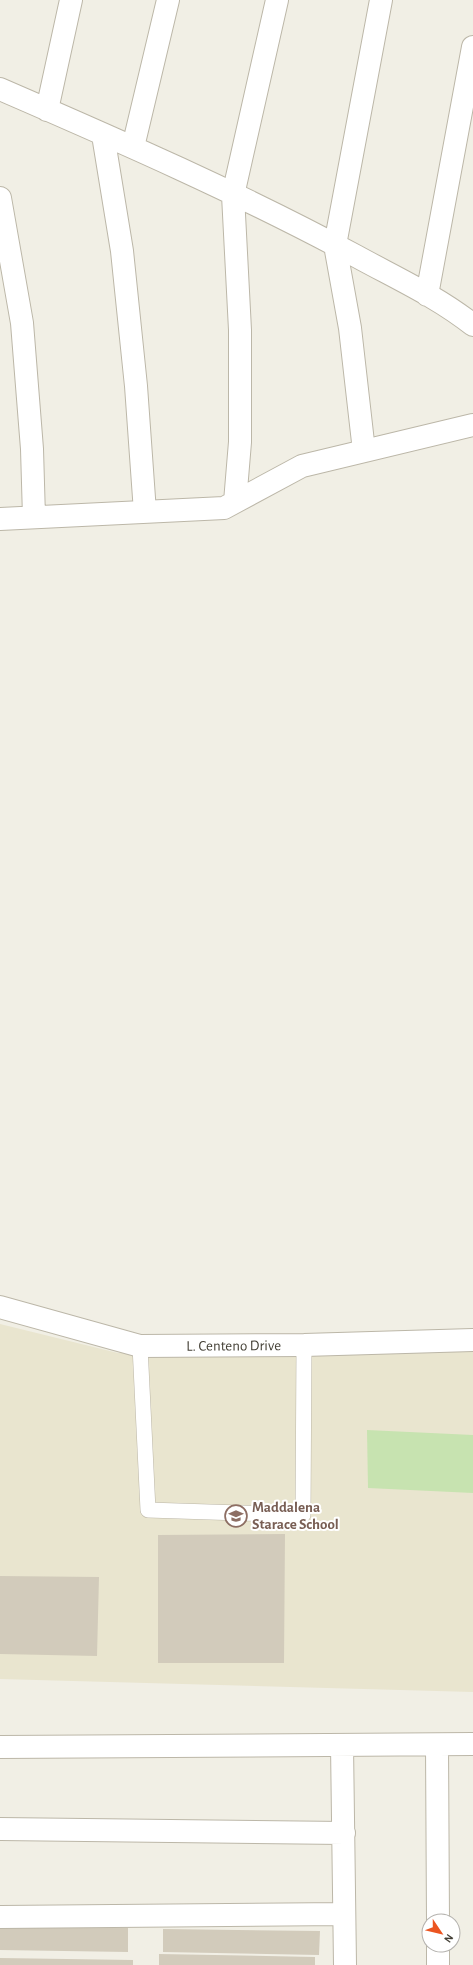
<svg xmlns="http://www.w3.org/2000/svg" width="473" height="1965" viewBox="0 0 473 1965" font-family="'Alegreya Sans',sans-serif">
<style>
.education{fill:#e9e5cf}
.grass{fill:#c7e3b0}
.building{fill:#d2cbbb}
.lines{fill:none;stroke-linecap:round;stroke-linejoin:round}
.service-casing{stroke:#bcb7a8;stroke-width:16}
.minor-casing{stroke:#bcb7a8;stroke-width:24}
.tertiary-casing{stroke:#bcb7a8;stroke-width:24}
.service{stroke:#fff;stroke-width:15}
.minor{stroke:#fff;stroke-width:22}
.tertiary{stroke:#fff;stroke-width:22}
.labels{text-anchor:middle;stroke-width:4;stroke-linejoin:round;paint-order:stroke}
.street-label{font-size:15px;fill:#433f35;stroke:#fff}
.education-label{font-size:15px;font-weight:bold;fill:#785e54;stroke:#fff;text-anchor:start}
</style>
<rect width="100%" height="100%" fill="#f1efe5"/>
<path class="education" d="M 0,1324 L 118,1353 L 473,1349 L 473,1692 L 0,1679 Z"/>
<path class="grass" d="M 367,1430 L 473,1435 L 473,1493 L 368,1488 Z"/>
<path class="building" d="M 285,1534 L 284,1663 L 158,1663 L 158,1535 Z
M 0,1576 L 99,1577 L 97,1656 L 0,1654 Z
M 0,1926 L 128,1928 L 128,1952 L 0,1950 Z
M 163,1929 L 320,1931 L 319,1955 L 163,1952 Z
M 159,1954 L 315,1957 L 315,1965 L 159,1965 Z
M 0,1958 L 133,1960 L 133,1965 L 0,1965 Z"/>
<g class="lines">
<g class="service-casing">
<path id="service" d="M 140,1346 L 148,1510 L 303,1515 L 304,1345"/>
</g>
<g class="minor-casing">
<path id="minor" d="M 0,89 C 120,141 241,194 356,256 C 396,278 438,297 473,325
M 47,110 L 71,0
M 103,135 L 122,251 L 136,386 L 145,512
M 133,147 L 168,0
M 0,198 L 22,323 L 32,449 L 34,517
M 427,295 L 473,47
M 364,451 L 350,328 L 335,245 L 381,0
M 235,502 L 240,442 L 240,330 L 233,195 L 277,0
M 0,519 L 224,508 L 302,466 L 473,425
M 342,1745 L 345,1965
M 437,1745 L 438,1921
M 0,1747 L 473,1744
M 0,1829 L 344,1833
M 0,1917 L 344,1914
M 438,1945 L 438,1965"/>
</g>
<g class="tertiary-casing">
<g id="tertiary">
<path id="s1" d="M 0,1307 L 140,1346 L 304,1345 L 473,1340"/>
</g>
</g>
<use href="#service" class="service"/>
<use href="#minor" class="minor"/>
<use href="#tertiary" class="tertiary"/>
</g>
<defs>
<g id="school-ring" transform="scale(1.15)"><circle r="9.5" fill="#fff" stroke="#8d6e63" stroke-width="1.5"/><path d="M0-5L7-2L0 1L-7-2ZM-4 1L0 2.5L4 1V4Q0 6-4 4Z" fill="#8d6e63"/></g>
</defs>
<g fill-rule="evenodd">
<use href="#school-ring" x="236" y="1516"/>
</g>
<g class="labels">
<g class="street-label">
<text dy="5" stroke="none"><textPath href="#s1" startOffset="239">L. Centeno Drive</textPath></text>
</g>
<g class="education-label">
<text x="252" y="1512">Maddalena<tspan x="252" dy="17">Starace School</tspan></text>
</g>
</g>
<g transform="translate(441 1933) rotate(125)"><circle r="19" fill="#ffffff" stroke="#b4b2ae"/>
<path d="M0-3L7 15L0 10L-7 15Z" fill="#eb5521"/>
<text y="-6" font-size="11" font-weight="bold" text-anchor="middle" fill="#433f35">N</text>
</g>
</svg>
